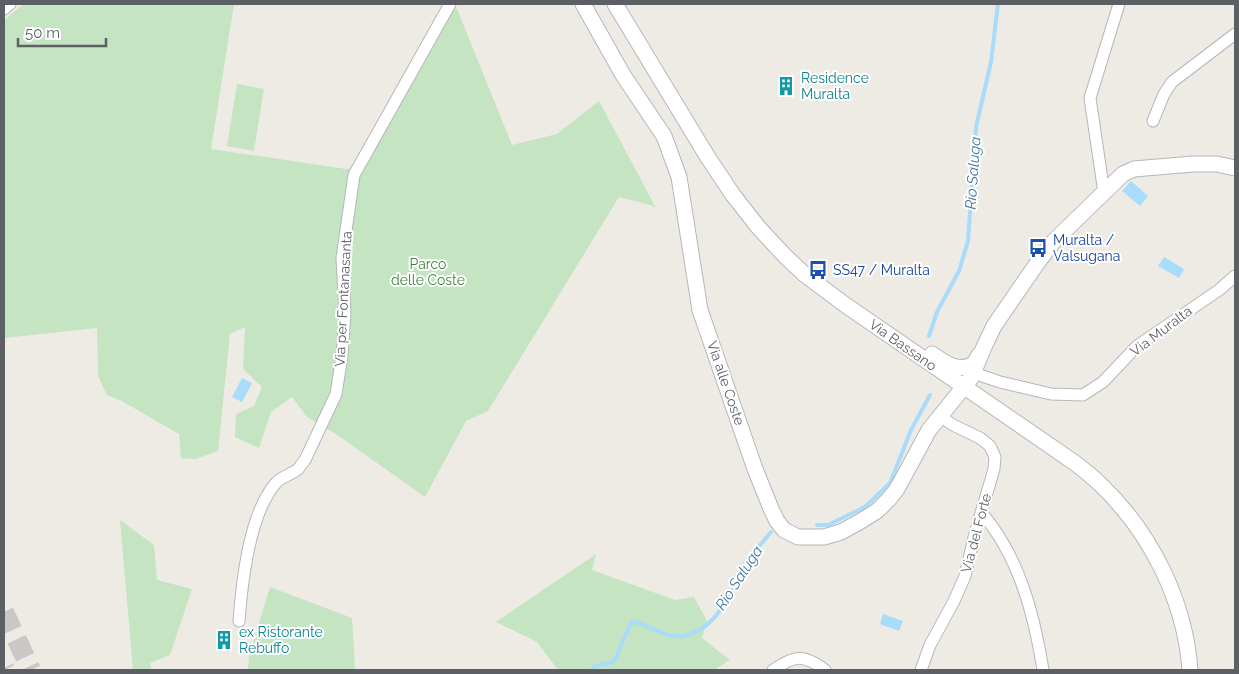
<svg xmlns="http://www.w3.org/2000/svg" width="1239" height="674" viewBox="0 0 1239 674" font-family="Raleway,sans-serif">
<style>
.green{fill:#c4e4c2}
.water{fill:#a8dcfa}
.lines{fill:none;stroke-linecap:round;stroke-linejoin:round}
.stream{stroke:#a8dcfa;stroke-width:4}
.highway-tunnel{stroke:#cac8c4;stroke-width:20;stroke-dasharray:20 10;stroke-linecap:butt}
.street-casing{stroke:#b5b7bb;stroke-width:13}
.secondary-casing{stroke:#b3b7bb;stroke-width:17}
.street{stroke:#fff;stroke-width:11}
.secondary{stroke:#fff;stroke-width:15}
.labels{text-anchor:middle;stroke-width:4;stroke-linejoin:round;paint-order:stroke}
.culture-label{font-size:14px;fill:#0d838f;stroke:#fff;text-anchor:start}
.transit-label{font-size:14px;fill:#164399;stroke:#fff;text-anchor:start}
.park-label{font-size:14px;fill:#3c853a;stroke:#fff}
.street-label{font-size:14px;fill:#5c6064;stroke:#fff}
.water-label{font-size:15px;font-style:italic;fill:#4278a3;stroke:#fff}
</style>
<rect width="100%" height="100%" fill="#eeebe4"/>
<path class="green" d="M 24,4 L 234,4 L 211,149 L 346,169 L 367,165 L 451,8 L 457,9 L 512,145 L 557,134 L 599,101 L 656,208 L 650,205 L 619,197 L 488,411 L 466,421 L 425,497 L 336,434 L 307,417 L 292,397 L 271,412 L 259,448 L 235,437 L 236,414 L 254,406 L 262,387 L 243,369 L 245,327 L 230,334 L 218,451 L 196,459 L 181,458 L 179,434 L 120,400 L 107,395 L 98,376 L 97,328 L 4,338 L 4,20 Z
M 237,84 L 264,89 L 254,151 L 227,146 Z
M 120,520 L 154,545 L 157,580 L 192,589 L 170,655 L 150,663 L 152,670 L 133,670 Z
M 596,554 L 592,570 L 675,600 L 694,597 L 707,621 L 702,638 L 730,660 L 714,670 L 558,670 L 537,642 L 496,622 Z
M 270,587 L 352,618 L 355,670 L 248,670 L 249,656 Z"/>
<path class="water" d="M 1131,181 L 1148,196 L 1140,206 L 1122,191 Z
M 1164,257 L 1184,269 L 1179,278 L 1158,266 Z
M 242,378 L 252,383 L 242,402 L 232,397 Z
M 883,614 L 903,621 L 899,631 L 880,624 Z"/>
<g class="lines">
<path class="stream" d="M 929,336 L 937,312 L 959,271 L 968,241 L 976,127 L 991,62 L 998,4
M 817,525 L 828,525 L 865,507 L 890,483 L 911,430 L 930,395
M 593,670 L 595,666 L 614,662 L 628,629 L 632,622 C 650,623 662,639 683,636 C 704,633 720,613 730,595 C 736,586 736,576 742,567 C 751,555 761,544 771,532"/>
<path class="highway-tunnel" d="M 4,612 L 31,670
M 4,668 L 5,670"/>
<g class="street-casing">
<path id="street" d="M 4,9 L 10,4
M 1153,121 L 1164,94 L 1172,82 L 1235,34
M 1104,193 L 1090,98 L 1119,4
M 974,373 L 1000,382 L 1051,394 L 1083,395 L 1103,382 L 1137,346 L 1219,290 L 1235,276
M 981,512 C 1019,556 1034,614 1043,670
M 239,621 C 242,581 249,515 275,484 C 280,477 291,475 298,469 C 300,467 302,463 305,460 L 336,394 L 342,356 L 345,313 L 342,258 L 354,175 L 450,4
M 773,670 C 795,655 803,654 825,670
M 921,670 L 930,645 L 954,601 L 965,576 L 974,537 L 994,469 L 995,457 L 990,446 L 980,438 L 953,425 L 940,416"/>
</g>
<g class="secondary-casing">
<path id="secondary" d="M 583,4 L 623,75 L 664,136 L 679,177 L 700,310 L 755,469 L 772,511 L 777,521 L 784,530 L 798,537 L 824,537 L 841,532 L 861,521 L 877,511 L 889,499 L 897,489 L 929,430 L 971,378 L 984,347 L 994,326 L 1038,262 L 1054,241 L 1123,174 L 1134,169 L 1193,164 L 1217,164 L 1235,168
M 615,4 L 707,156 L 733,195 L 758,227 L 785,256 L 804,274 L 844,304 L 1075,463 C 1084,470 1093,477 1101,485 C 1151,533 1185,601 1190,670
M 932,354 C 945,363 958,373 974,364 L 979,355"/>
</g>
<use href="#street" class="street"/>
<use href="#secondary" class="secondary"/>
</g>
<defs>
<g id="building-bare" transform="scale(1.5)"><path d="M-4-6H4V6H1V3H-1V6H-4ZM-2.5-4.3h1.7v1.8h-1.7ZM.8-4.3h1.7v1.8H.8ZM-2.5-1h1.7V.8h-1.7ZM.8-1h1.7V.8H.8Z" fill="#0f9aa8" stroke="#fff" stroke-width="2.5" paint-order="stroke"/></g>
<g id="bus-bare" transform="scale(1.5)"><path d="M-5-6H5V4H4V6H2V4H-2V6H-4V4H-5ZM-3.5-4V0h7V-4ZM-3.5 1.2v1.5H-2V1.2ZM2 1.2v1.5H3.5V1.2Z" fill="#1a4fb4" stroke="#fff" stroke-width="2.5" paint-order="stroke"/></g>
</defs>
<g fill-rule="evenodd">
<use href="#building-bare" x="786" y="86"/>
<use href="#bus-bare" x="1038" y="248"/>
<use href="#bus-bare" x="818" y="270"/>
<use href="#building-bare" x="224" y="640"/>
</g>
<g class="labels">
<g class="culture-label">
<text x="801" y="83">Residence<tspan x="801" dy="16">Muralta</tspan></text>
<text x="239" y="637">ex Ristorante<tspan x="239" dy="16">Rebuffo</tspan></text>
</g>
<g class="transit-label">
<text x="1053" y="245">Muralta /<tspan x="1053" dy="16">Valsugana</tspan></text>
<text x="833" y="275">SS47 / Muralta</text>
</g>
<g class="park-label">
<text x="428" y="269">Parco<tspan x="428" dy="16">delle Coste</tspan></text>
</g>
<g class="street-label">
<text transform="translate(343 299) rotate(-87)" y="5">Via per Fontanasanta</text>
<text transform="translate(1161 331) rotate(-37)" y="5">Via Muralta</text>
<text transform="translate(903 345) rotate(35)" y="5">Via Bassano</text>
<text transform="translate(726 383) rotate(71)" y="5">Via alle Coste</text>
<text transform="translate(976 533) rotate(-75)" y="5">Via del Forte</text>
</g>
<g class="water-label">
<text transform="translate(973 173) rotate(-86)" y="5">Rio Saluga</text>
<text transform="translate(739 578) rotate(-57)" y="5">Rio Saluga</text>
</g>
</g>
<rect width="1239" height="674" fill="none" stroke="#5c6064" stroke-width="10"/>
<path d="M18 38v8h88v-8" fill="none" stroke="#5c6064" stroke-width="2.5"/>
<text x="25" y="38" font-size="15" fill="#5c6064" stroke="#ffffff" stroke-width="4" paint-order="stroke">50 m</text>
</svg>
